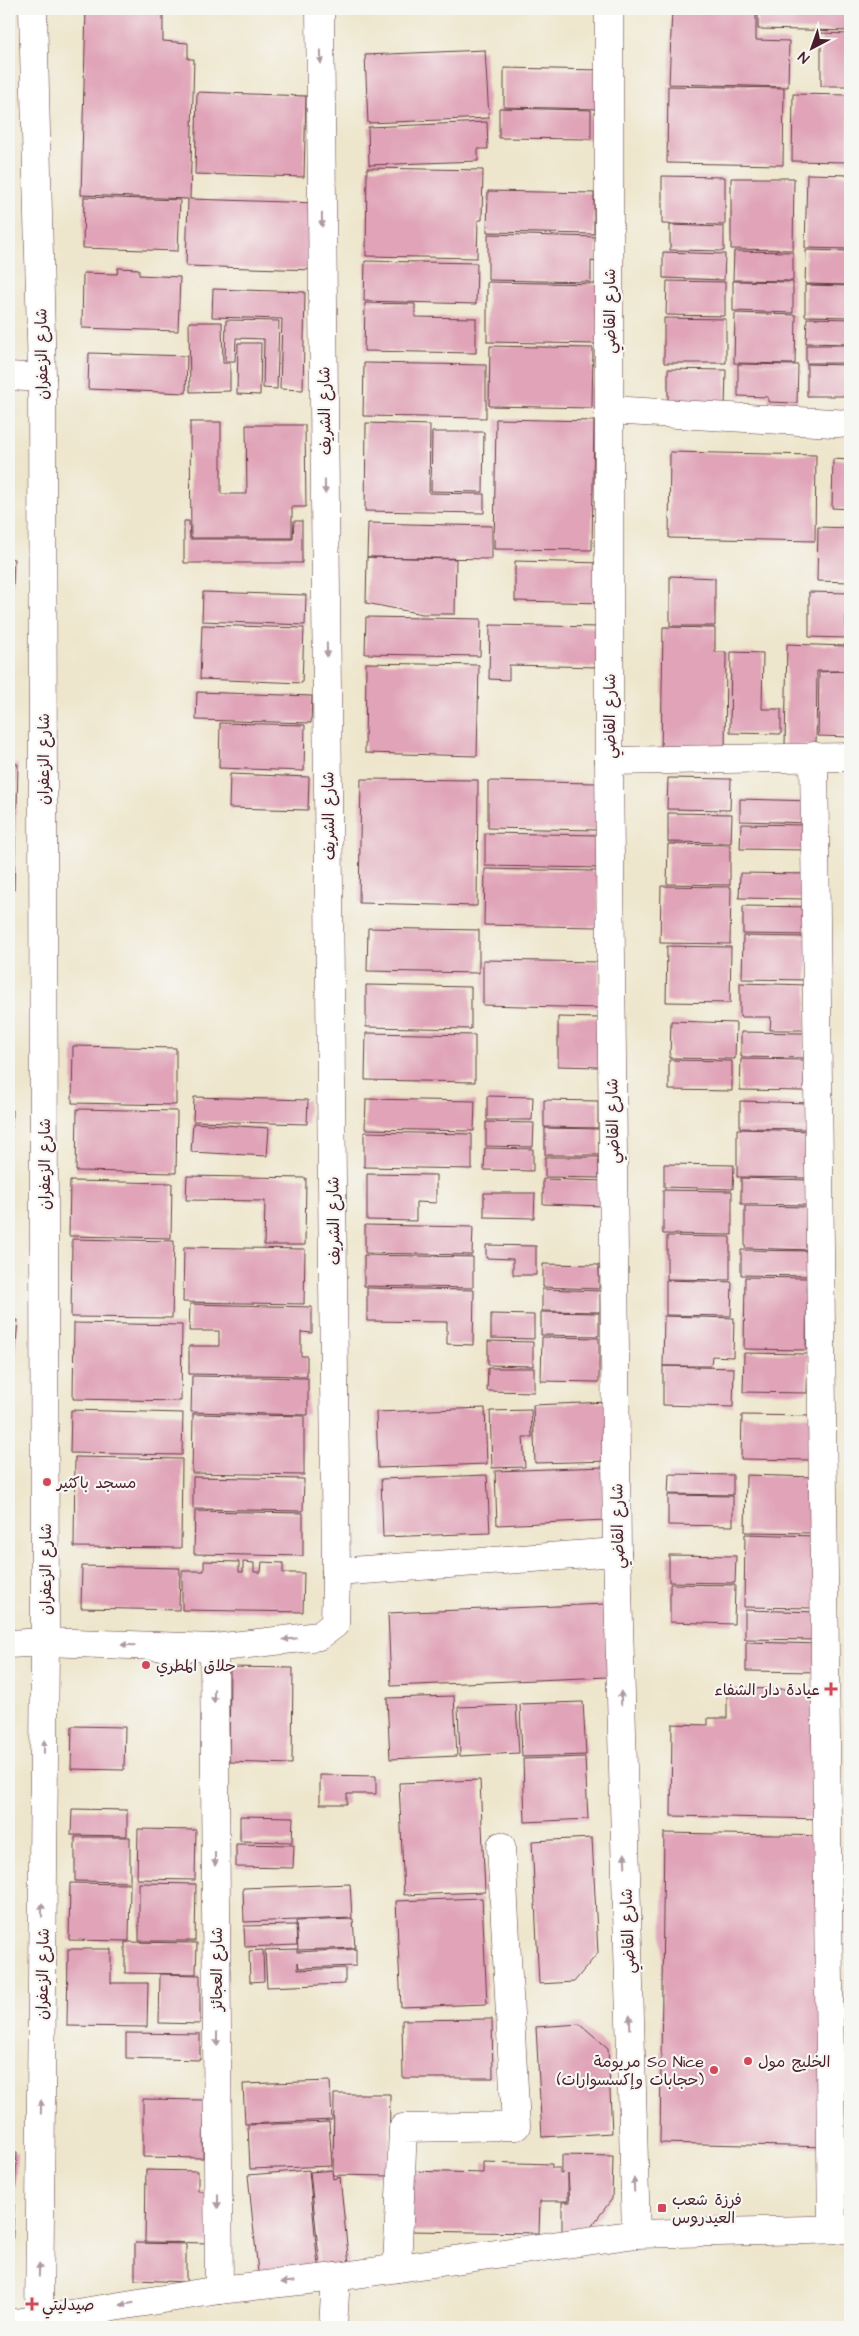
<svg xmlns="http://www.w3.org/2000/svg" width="859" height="2336" font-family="'Architects Daughter','Playpen Sans Arabic',sans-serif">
<rect width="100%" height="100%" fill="#f6f6f2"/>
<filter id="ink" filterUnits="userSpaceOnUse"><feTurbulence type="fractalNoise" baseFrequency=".02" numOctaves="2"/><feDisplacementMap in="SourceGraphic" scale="10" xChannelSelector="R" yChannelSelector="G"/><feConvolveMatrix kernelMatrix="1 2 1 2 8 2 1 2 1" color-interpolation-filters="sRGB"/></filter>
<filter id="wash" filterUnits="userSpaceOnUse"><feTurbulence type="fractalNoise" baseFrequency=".0096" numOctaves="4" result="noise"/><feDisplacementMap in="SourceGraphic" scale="20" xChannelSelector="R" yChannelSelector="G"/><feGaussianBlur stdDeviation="1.12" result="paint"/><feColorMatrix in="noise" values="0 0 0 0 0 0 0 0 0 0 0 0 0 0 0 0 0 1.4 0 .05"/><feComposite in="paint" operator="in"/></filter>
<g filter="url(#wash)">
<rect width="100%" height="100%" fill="#eee6cc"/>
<g id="blocks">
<!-- building -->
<g fill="#e0a3b7">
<path d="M 86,9 L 163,9 L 163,41 L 188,43 L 188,59 L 194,59 L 190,199 L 317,203 L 315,270 L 186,266 L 188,199 L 81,195 Z"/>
<path d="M 672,9 L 756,9 L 756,40 L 789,41 L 788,87 L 669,84 Z"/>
<path d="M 758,9 L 850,9 L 850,31 L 758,29 Z"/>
<path d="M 821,33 L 850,34 L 850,86 L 821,86 Z"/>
<path d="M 485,50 L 489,118 L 368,123 L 365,55 Z"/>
<path d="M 504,68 L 601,70 L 601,109 L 504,107 Z"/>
<rect x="9" y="83" width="3" height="82"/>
<path d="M 668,86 L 784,88 L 783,165 L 667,163 Z"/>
<path d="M 197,92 L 306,96 L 304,177 L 195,174 Z"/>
<path d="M 793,94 L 849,95 L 848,162 L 792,161 Z"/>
<path d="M 499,108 L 591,110 L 591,139 L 499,138 Z"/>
<path d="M 487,122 L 488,149 L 478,149 L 478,161 L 369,165 L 368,127 Z"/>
<path d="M 367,168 L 483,170 L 482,220 L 478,220 L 477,258 L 366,256 Z"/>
<path d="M 807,174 L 850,175 L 850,249 L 805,248 Z"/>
<path d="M 662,176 L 725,177 L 725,225 L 662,224 Z"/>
<path d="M 731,178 L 794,178 L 793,250 L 731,249 Z"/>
<path d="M 488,191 L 594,193 L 594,234 L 487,232 Z"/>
<path d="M 84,197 L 180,200 L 178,251 L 83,248 Z"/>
<path d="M 670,225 L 724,227 L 724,251 L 670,250 Z"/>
<path d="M 488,234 L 597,237 L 597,262 L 591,261 L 591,282 L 488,280 Z"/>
<path d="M 806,250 L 850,251 L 850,285 L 805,284 Z"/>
<path d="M 734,251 L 793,252 L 793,281 L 733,280 Z"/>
<path d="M 663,252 L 725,254 L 724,280 L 663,278 Z"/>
<path d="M 365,261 L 477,263 L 476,304 L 364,301 Z"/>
<path d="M 118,268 L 139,269 L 139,275 L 180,277 L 178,331 L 82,328 L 83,273 L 117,274 Z"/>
<path d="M 667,281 L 725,282 L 725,316 L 666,315 Z"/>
<path d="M 733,281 L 793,282 L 793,313 L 733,311 Z"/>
<path d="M 487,282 L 599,284 L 598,344 L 487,342 Z"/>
<path d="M 805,285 L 850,286 L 850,317 L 805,316 Z"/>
<path d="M 213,289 L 305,292 L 303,390 L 280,389 L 282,319 L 212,317 Z"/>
<path d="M 365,303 L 415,304 L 415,317 L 476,318 L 476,353 L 364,351 Z"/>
<path d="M 735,313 L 796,315 L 795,364 L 734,363 Z"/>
<path d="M 664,318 L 726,319 L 726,363 L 664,363 Z"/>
<path d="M 807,318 L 850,319 L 850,344 L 806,343 Z"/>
<path d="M 226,320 L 279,321 L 277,389 L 263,388 L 264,339 L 236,338 L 235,361 L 225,361 Z"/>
<path d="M 189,322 L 222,322 L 223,363 L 230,363 L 230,391 L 190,392 Z"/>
<path d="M 238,343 L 261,343 L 260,395 L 237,394 Z"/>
<rect x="806" y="345" width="44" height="18"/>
<path d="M 490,346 L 593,348 L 592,408 L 489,406 Z"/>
<path d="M 89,353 L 187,356 L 186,393 L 88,389 Z"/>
<path d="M 364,363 L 486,365 L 486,418 L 363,416 Z"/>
<path d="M 738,364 L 798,365 L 797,403 L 768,402 L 768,397 L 738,396 Z"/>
<path d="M 807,364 L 850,365 L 850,396 L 807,396 Z"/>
<path d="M 668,369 L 726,370 L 725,409 L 668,408 Z"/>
<path d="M 496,419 L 594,421 L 592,550 L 494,549 Z"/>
<path d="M 190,422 L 221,422 L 221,494 L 247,494 L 246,425 L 305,425 L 306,507 L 292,507 L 292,538 L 191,538 Z"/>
<path d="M 366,423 L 430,425 L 429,493 L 484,494 L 484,513 L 365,511 Z"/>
<path d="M 432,432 L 484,432 L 483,492 L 431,491 Z"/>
<path d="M 670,452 L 816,455 L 815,541 L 669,538 Z"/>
<path d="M 833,459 L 850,460 L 850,509 L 832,508 Z"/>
<path d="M 184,521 L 189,521 L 190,539 L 293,539 L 294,521 L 302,521 L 302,563 L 184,563 Z"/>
<path d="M 368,523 L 492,526 L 492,559 L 367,557 Z"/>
<path d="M 818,527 L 850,528 L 850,582 L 817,581 Z"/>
<path d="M 367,557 L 456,559 L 455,614 L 422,614 L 366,603 Z"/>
<path d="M 9,558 L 14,559 L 13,585 L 9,584 Z"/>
<path d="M 515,561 L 605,563 L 605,603 L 515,601 Z"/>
<path d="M 670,576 L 715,578 L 715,626 L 670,626 Z"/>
<path d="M 203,592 L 306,595 L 305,625 L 202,621 Z"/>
<path d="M 809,592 L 850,593 L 850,616 L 846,616 L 846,638 L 809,637 Z"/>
<path d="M 366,617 L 481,619 L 480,656 L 365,654 Z"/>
<path d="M 202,625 L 304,628 L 302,683 L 200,679 Z"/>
<path d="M 490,625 L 599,627 L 599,667 L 509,665 L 509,680 L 489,679 Z"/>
<path d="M 663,627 L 715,628 L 715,652 L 726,652 L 725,757 L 661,755 Z"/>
<path d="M 845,643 L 850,643 L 850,737 L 818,736 L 819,672 L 844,671 L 817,671 L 816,746 L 785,745 L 787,644 L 845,646 Z"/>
<path d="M 731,652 L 763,653 L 762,709 L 781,709 L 781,734 L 730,733 Z"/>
<path d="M 366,663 L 479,665 L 477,756 L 365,753 Z"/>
<path d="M 197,692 L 312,696 L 311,723 L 196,720 Z"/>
<path d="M 220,723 L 305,725 L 304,771 L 219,768 Z"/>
<path d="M 9,764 L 18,764 L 17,808 L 9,807 Z"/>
<path d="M 230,774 L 309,777 L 308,810 L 229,808 Z"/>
<path d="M 668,778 L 731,779 L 730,810 L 667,809 Z"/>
<path d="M 361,779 L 478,780 L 477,906 L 359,903 Z"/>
<path d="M 488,781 L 596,783 L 596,830 L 488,828 Z"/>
<path d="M 740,799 L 812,801 L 812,823 L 740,821 Z"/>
<path d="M 9,809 L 16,809 L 14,890 L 9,890 Z"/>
<path d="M 668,813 L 732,814 L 731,843 L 668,842 Z"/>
<path d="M 741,824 L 808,825 L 807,850 L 740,849 Z"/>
<path d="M 485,833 L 599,835 L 599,868 L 485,866 Z"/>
<path d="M 668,844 L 730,845 L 730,885 L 667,884 Z"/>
<path d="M 485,869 L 598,871 L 598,927 L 484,925 Z"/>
<path d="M 740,873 L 808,874 L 808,899 L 739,898 Z"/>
<path d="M 661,886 L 731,887 L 730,944 L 660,943 Z"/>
<path d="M 743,906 L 815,907 L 814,935 L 743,934 Z"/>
<path d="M 368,928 L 479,930 L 479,973 L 367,971 Z"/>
<path d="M 743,936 L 807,937 L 807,980 L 742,979 Z"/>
<path d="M 667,946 L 731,947 L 730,1003 L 666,1002 Z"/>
<path d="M 483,960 L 599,962 L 599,1008 L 483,1005 Z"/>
<path d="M 740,983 L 807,985 L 806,1030 L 770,1030 L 771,1017 L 740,1017 Z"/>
<path d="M 366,985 L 471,987 L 471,1029 L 366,1027 Z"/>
<path d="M 558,1017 L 600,1018 L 599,1067 L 558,1066 Z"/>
<path d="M 671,1021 L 736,1023 L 735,1059 L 670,1058 Z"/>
<path d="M 741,1032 L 804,1033 L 804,1058 L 741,1057 Z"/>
<path d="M 366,1033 L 475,1035 L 475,1082 L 365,1080 Z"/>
<path d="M 73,1046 L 176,1048 L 176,1105 L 72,1103 Z"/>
<path d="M 741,1059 L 805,1060 L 804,1091 L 740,1090 Z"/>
<path d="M 669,1060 L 732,1061 L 732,1091 L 669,1090 Z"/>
<path d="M 487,1096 L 533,1097 L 532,1120 L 487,1120 Z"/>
<path d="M 194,1097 L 308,1100 L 307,1124 L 193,1121 Z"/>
<path d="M 366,1099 L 475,1101 L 474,1131 L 365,1129 Z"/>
<path d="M 544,1100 L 598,1101 L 598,1128 L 544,1127 Z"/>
<path d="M 740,1101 L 808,1103 L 807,1129 L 740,1128 Z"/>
<path d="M 77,1109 L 177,1111 L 176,1173 L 76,1171 Z"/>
<path d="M 9,1110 L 12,1110 L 11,1148 L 9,1148 Z"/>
<path d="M 486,1122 L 534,1123 L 533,1147 L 486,1146 Z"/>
<path d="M 193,1123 L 269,1128 L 267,1156 L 191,1152 Z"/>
<path d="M 545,1128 L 599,1129 L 599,1155 L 545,1155 Z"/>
<path d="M 737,1129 L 814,1131 L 806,1178 L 737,1177 Z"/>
<path d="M 364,1132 L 472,1134 L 472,1169 L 364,1167 Z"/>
<path d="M 485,1148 L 533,1149 L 533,1171 L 484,1170 Z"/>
<path d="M 545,1157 L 599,1157 L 599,1178 L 545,1177 Z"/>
<path d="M 664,1164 L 734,1165 L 733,1189 L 664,1187 Z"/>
<path d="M 367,1174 L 436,1175 L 436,1203 L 416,1202 L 416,1221 L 367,1220 Z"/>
<path d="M 187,1176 L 306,1178 L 305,1245 L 264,1245 L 265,1201 L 186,1200 Z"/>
<path d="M 741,1178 L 807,1180 L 807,1205 L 741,1204 Z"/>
<path d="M 543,1179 L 605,1181 L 605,1206 L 543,1204 Z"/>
<path d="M 70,1181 L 172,1183 L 171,1238 L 69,1236 Z"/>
<path d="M 663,1190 L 732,1191 L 732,1235 L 663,1234 Z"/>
<path d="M 484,1193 L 535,1193 L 534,1218 L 484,1217 Z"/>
<path d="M 745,1206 L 808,1207 L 812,1250 L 745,1248 Z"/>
<path d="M 365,1225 L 473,1227 L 472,1255 L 365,1253 Z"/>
<path d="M 667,1236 L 730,1237 L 730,1280 L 667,1279 Z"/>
<path d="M 72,1239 L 174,1241 L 172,1318 L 71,1317 Z"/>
<path d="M 486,1245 L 536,1246 L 536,1275 L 513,1275 L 513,1259 L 486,1258 Z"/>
<path d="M 184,1247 L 305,1249 L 304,1304 L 183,1302 Z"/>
<path d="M 741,1250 L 814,1251 L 813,1276 L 741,1275 Z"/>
<path d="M 364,1255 L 473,1257 L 473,1288 L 364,1286 Z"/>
<path d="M 543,1264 L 599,1265 L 599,1289 L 543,1287 Z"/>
<path d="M 745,1277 L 807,1278 L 806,1350 L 744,1349 Z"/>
<path d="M 666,1280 L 732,1282 L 731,1316 L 666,1315 Z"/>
<path d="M 367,1288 L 474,1290 L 473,1345 L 447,1344 L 447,1322 L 367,1321 Z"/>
<path d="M 542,1289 L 600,1291 L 600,1312 L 542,1311 Z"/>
<path d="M 190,1304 L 312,1307 L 312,1333 L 301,1332 L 301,1356 L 307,1356 L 307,1376 L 189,1374 L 189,1346 L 219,1346 L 219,1331 L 189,1331 Z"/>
<path d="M 541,1312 L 599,1313 L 599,1336 L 541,1335 Z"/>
<path d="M 491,1314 L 534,1315 L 534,1339 L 491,1338 Z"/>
<path d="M 664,1316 L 734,1318 L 733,1357 L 712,1356 L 711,1366 L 663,1366 Z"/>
<path d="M 9,1320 L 18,1320 L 10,1414 L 9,1414 Z"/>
<path d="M 74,1323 L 182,1325 L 181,1401 L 73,1399 Z"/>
<path d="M 542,1337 L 599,1338 L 599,1382 L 541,1381 Z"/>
<path d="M 488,1341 L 533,1342 L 533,1366 L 488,1365 Z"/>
<path d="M 744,1353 L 808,1354 L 807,1393 L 743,1392 Z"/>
<path d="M 663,1366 L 734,1368 L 733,1407 L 663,1405 Z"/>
<path d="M 488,1368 L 534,1368 L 534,1392 L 487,1391 Z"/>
<path d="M 192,1376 L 308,1378 L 308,1415 L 191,1412 Z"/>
<path d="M 608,1402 L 611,1461 L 535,1463 L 533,1405 Z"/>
<path d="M 485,1408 L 487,1464 L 378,1468 L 376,1412 Z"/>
<path d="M 71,1410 L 183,1413 L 182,1455 L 70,1453 Z"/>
<path d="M 531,1410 L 532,1437 L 523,1437 L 525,1467 L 492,1468 L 490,1411 Z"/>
<path d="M 193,1414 L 304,1416 L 304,1475 L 192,1473 Z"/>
<path d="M 742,1415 L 813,1416 L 812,1460 L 741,1459 Z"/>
<path d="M 75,1457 L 182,1459 L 181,1548 L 74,1547 Z"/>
<path d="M 603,1467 L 606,1520 L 497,1525 L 495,1471 Z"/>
<path d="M 669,1474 L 733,1475 L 733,1495 L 668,1494 Z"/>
<path d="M 487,1475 L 490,1533 L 383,1537 L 381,1479 Z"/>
<path d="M 746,1475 L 815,1477 L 814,1533 L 745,1532 Z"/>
<path d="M 193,1477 L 304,1479 L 303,1511 L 193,1509 Z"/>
<path d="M 668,1495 L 733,1496 L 733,1526 L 668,1525 Z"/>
<path d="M 195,1511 L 303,1513 L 303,1556 L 194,1554 Z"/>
<path d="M 745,1534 L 815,1536 L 816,1608 L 744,1607 Z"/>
<path d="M 669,1555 L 736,1556 L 735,1583 L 669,1582 Z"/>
<path d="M 204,1561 L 239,1562 L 239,1572 L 243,1572 L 243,1562 L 254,1563 L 254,1572 L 261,1572 L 262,1562 L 283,1563 L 283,1573 L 304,1573 L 303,1612 L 182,1610 L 182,1571 L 204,1571 Z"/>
<path d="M 82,1566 L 180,1568 L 179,1610 L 81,1608 Z"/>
<path d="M 670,1584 L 735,1585 L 734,1624 L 670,1622 Z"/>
<path d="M 605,1604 L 608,1677 L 391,1686 L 388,1613 Z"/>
<path d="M 745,1610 L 818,1612 L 818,1640 L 745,1639 Z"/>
<path d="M 746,1642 L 822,1644 L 821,1672 L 746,1671 Z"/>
<path d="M 230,1667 L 293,1668 L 292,1764 L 229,1762 Z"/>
<path d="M 727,1688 L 829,1690 L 827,1819 L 671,1816 L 672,1724 L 708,1725 L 708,1718 L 727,1718 Z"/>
<path d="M 454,1696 L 457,1756 L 390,1759 L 387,1698 Z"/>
<path d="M 583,1702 L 586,1755 L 522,1757 L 520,1704 Z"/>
<path d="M 516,1705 L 519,1753 L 460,1756 L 458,1707 Z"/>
<path d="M 72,1726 L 125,1727 L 124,1770 L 71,1769 Z"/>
<path d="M 585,1757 L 588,1819 L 525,1822 L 523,1759 Z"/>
<path d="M 320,1775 L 376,1776 L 376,1794 L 347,1794 L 347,1804 L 320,1804 Z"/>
<path d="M 480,1780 L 485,1892 L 404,1895 L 399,1783 Z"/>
<path d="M 72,1809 L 127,1810 L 127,1836 L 71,1835 Z"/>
<path d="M 240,1816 L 293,1817 L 292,1842 L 240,1841 Z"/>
<path d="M 138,1829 L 196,1830 L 195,1880 L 137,1879 Z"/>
<path d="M 664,1833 L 834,1836 L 830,2147 L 660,2143 Z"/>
<path d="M 75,1837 L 130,1837 L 130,1882 L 75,1881 Z"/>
<path d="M 592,1838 L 598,1953 L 574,1982 L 539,1984 L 532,1841 Z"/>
<path d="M 236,1844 L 294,1845 L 293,1868 L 236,1867 Z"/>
<path d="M 70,1883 L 130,1884 L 129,1941 L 69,1940 Z"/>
<path d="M 139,1883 L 196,1884 L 195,1941 L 139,1941 Z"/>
<path d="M 350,1884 L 352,1918 L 244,1922 L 243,1888 Z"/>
<path d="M 482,1898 L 487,2004 L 401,2007 L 396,1901 Z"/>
<path d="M 353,1919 L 355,1948 L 298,1950 L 296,1921 Z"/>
<path d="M 296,1925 L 297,1945 L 245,1947 L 244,1926 Z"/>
<path d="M 125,1942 L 197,1943 L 196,1974 L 125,1973 Z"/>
<path d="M 68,1949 L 111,1949 L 111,1983 L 148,1983 L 147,2027 L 67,2026 Z"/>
<path d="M 297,1949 L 297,1952 L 356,1949 L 356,1966 L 299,1968 L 298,1962 L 298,1970 L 345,1968 L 345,1984 L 267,1987 L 265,1950 Z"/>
<path d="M 263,1950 L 264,1981 L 250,1982 L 249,1951 Z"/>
<path d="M 160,1974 L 200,1975 L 200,2024 L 159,2023 Z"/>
<path d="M 492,2019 L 493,2078 L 403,2078 L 402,2020 Z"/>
<path d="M 580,2024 L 608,2048 L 612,2133 L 542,2137 L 536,2027 Z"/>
<path d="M 126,2033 L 200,2034 L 200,2060 L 126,2058 Z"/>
<path d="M 330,2081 L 332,2120 L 245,2124 L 243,2084 Z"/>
<path d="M 334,2094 L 390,2094 L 389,2176 L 333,2175 Z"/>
<path d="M 143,2099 L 204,2100 L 203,2158 L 143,2157 Z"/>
<path d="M 329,2122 L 332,2166 L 250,2169 L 248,2125 Z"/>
<path d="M 9,2152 L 17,2152 L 11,2270 L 9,2270 Z"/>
<path d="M 562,2155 L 613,2156 L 612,2199 L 588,2231 L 562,2231 L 562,2202 L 570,2202 L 568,2174 L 568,2201 L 540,2201 L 539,2233 L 409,2231 L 410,2171 L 483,2173 L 483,2162 L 552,2164 L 552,2168 L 560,2168 L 560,2174 L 562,2174 Z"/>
<path d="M 146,2170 L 198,2171 L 198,2191 L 213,2191 L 212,2243 L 145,2242 Z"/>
<path d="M 309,2170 L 318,2267 L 258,2272 L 248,2175 Z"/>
<path d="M 332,2170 L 333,2179 L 340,2177 L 349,2265 L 320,2267 L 310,2172 Z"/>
<path d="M 135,2243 L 186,2244 L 186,2282 L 135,2280 Z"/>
<path d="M 9,2274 L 11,2274 L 10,2293 L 9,2293 Z"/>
</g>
</g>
</g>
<g filter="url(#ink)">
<use href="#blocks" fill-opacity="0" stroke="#633d43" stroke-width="1"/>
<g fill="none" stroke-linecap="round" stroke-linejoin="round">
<!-- minor casing -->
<g stroke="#633d43" stroke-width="29">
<g id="minor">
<path d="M 33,9 L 42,378 L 45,1642 L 39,2327"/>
<path d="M 609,9 L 609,761 L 617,1552 L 636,2234"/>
<path d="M 9,376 L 42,378"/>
<path d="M 609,410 L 850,424"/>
<path d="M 814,756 L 832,2229"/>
<path d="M 609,761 L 850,757"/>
<path d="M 336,1572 L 617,1552"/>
<path d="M 9,1644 L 45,1642 L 214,1648 L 319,1636 L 335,1624 L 336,1572 L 320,9"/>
<path d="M 214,1648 L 219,2290"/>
<path d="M 397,2268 L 403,2128 L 516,2126 L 501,1846"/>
<path d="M 9,2324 L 219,2290 L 336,2277 L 636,2234 L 850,2229"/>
<path d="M 333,2327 L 336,2277"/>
</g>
</g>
<!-- minor -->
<use href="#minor" stroke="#fff" stroke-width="28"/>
</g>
<!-- one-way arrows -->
<defs><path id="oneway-solid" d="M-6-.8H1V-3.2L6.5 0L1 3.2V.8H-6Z" transform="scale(1.25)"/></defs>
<g fill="#ae9aa0">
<use href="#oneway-solid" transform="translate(321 57) rotate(89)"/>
<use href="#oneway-solid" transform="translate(322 220) rotate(89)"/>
<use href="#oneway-solid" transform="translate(325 487) rotate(89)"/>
<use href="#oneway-solid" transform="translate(327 650) rotate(89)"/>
<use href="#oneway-solid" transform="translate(290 1639) rotate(174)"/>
<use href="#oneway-solid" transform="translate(128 1645) rotate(-178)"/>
<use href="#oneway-solid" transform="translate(214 1696) rotate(90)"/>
<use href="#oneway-solid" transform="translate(621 1698) rotate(-92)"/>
<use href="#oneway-solid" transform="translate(44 1747) rotate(-89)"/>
<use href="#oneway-solid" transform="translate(215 1859) rotate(90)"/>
<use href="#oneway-solid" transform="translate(625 1860) rotate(-92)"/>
<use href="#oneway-solid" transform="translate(42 1910) rotate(-89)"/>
<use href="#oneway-solid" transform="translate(630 2022) rotate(-92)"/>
<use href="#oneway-solid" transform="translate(217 2039) rotate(90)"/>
<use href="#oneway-solid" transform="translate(41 2107) rotate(-89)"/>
<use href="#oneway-solid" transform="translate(634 2185) rotate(-92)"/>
<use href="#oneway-solid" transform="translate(218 2201) rotate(90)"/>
<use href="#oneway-solid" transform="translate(39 2270) rotate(-89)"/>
<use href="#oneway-solid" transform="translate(288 2282) rotate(174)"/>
<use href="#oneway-solid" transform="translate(127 2304) rotate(171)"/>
</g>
</g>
<!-- markers -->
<g fill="#d1495b" stroke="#f6f6f2" stroke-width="2">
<circle cx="47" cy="1482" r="5"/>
<circle cx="146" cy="1665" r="5"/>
<path d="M828.5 1681.5h5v5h5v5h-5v5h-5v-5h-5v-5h5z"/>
<circle cx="748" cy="2061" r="5"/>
<circle cx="714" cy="2070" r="5"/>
<rect x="657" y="2203" width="10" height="10" rx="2.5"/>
<path d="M29.5 2296.5h5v5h5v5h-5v5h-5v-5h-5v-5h5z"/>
</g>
<g text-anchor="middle" stroke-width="4.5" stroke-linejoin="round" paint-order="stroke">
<!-- street labels -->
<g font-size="16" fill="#4a1f2b" stroke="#f6f6f2">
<text transform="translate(609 311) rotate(-90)" y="6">شارع القاضي</text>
<text transform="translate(41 354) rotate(-91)" y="6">شارع الزعفران</text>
<text transform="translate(324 411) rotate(-91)" y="6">شارع الشريف</text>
<text transform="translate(609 716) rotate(-90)" y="6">شارع القاضي</text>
<text transform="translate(43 759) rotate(-90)" y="6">شارع الزعفران</text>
<text transform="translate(328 816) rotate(-91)" y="6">شارع الشريف</text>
<text transform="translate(612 1121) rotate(-91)" y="6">شارع القاضي</text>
<text transform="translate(44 1164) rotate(-90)" y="6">شارع الزعفران</text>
<text transform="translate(333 1221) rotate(-91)" y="6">شارع الشريف</text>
<text transform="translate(617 1526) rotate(-91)" y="6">شارع القاضي</text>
<text transform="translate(45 1569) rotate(-90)" y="6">شارع الزعفران</text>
<text transform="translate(627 1931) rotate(-92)" y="6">شارع القاضي</text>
<text transform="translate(216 1969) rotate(-90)" y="6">شارع العجائز</text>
<text transform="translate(42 1974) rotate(-89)" y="6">شارع الزعفران</text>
</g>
<!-- poi labels -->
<g font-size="16" fill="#4a1f2b" stroke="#f6f6f2" text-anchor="start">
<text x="57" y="1488">مسجد باكثير</text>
<text x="156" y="1671">حلاق المطري</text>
<text x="820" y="1695" text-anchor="end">عيادة دار الشفاء</text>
<text x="704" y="2067" text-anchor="end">مريومة So Nice<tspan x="704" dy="18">(حجابات وإكسسوارات)</tspan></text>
<text x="758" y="2067">الخليج مول</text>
<text x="672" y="2205">فرزة شعب<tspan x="672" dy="18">العيدروس</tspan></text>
<text x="42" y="2310">صيدليتي</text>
</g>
</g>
<!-- margin -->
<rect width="859" height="2336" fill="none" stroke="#f6f6f2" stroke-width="30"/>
<!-- north arrow -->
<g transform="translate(812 48) rotate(221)" stroke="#f6f6f2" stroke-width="4" paint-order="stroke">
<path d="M0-4L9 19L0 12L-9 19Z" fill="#4a1f2b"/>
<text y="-8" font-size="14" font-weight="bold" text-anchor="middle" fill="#4a1f2b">N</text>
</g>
</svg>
